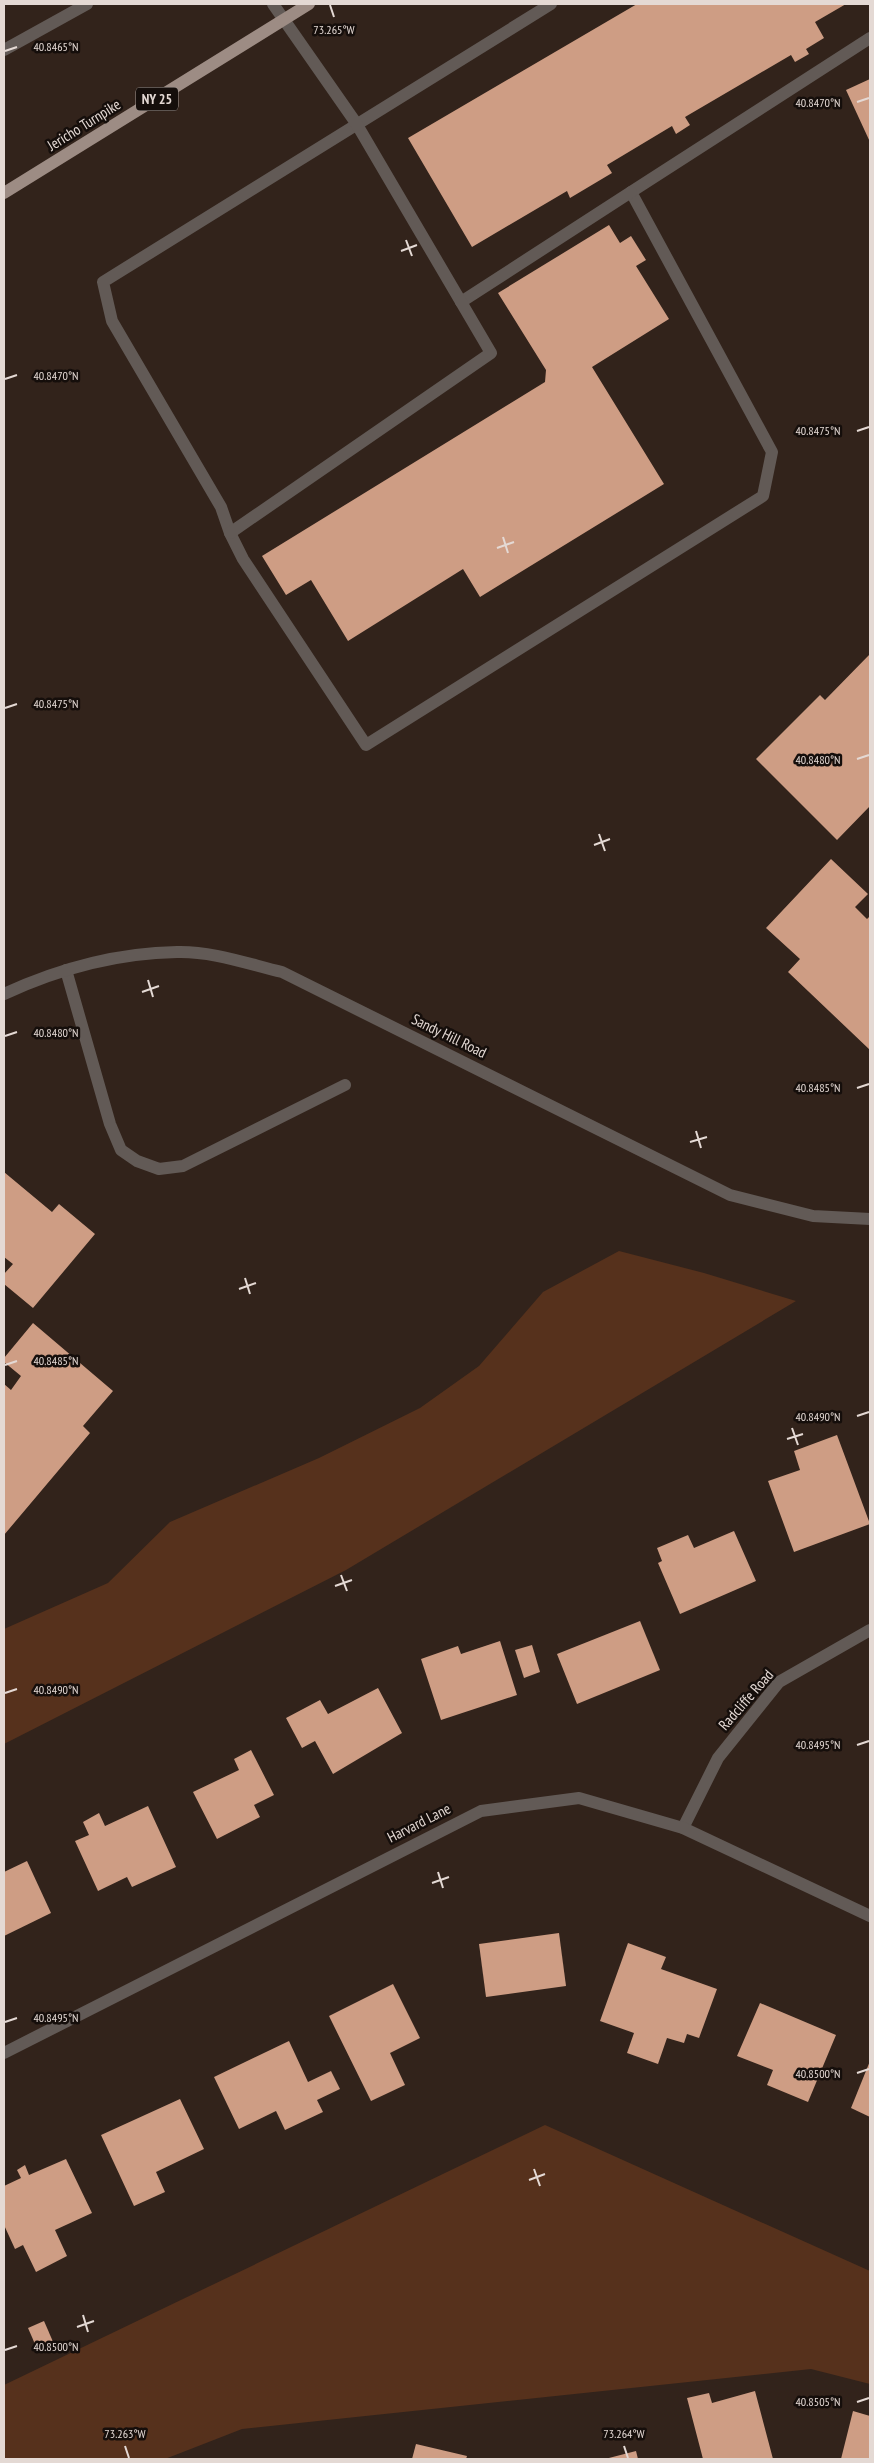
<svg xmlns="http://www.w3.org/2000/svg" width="874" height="2463" font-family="'PT Sans Narrow',sans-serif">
<rect width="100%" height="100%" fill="#32231b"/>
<!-- green -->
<g fill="#56311c">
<path d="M 619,1251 L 704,1273 L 796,1301 L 346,1570 L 4,1744 L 4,1629 L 108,1583 L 170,1522 L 319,1458 L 420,1408 L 479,1366 L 543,1292 Z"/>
<path d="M 545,2125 L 870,2271 L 870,2384 L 811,2369 L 242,2429 L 165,2459 L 4,2459 L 4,2385 Z"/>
</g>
<!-- building -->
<g fill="#ce9d84">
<path d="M 637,4 L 846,4 L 815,22 L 824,38 L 806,49 L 809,54 L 795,62 L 791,55 L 685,117 L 690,125 L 676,134 L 672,126 L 607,165 L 612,173 L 570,198 L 567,191 L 472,247 L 408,138 Z"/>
<path d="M 870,79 L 870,142 L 846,90 Z"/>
<path d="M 609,225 L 620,243 L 631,236 L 646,260 L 636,266 L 669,319 L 592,367 L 664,484 L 480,597 L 463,569 L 348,641 L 311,580 L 286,595 L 262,556 L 545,382 L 546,370 L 498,293 Z"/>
<path d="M 870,654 L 870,806 L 837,840 L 756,759 L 820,695 L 825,700 Z"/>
<path d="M 831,859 L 868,894 L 855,907 L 867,919 L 870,916 L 870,1050 L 788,972 L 800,959 L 766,928 Z"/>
<path d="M 4,1172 L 52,1212 L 59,1204 L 95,1234 L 33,1308 L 4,1284 L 4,1274 L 13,1264 L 4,1257 Z"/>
<path d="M 33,1323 L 113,1391 L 83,1426 L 90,1433 L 4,1535 L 4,1384 L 11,1390 L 21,1376 L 4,1362 L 4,1358 Z"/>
<path d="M 837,1435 L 870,1524 L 794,1552 L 768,1481 L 800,1470 L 794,1451 Z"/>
<path d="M 734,1531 L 756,1581 L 680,1614 L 658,1563 L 662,1561 L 657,1548 L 688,1535 L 694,1548 Z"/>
<path d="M 640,1621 L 660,1670 L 577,1704 L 557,1654 Z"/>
<path d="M 500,1641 L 517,1695 L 441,1720 L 421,1659 L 458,1646 L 461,1654 Z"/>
<path d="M 532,1645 L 540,1672 L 524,1678 L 515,1650 Z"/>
<path d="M 378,1688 L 402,1733 L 333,1774 L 315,1741 L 302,1748 L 286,1718 L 320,1700 L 328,1714 Z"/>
<path d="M 251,1750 L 274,1795 L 254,1805 L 260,1817 L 217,1839 L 193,1792 L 239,1770 L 234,1759 Z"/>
<path d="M 148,1806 L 176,1867 L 132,1887 L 127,1877 L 98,1891 L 75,1841 L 89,1835 L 83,1822 L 99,1813 L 105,1826 Z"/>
<path d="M 27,1861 L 51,1913 L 4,1936 L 4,1872 Z"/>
<path d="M 559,1933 L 566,1986 L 486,1997 L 479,1944 Z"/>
<path d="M 628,1943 L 666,1957 L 661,1969 L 717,1989 L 699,2038 L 687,2034 L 684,2043 L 667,2038 L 658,2064 L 627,2053 L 634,2033 L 600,2021 Z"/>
<path d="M 393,1984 L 420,2038 L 390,2053 L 405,2085 L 371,2101 L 329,2016 Z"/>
<path d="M 760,2003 L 836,2035 L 808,2102 L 767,2085 L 773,2070 L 737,2056 Z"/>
<path d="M 289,2041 L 308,2082 L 331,2071 L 340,2089 L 317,2100 L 323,2112 L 285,2130 L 276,2111 L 239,2129 L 214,2077 Z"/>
<path d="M 870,2061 L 870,2117 L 851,2108 Z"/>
<path d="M 180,2099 L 204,2149 L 156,2172 L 165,2192 L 134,2206 L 101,2135 Z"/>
<path d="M 66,2159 L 92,2213 L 55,2230 L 67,2256 L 36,2272 L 23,2245 L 15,2249 L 4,2225 L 4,2186 L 21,2178 L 17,2170 L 25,2165 L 29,2175 Z"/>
<path d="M 44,2321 L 54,2344 L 38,2351 L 28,2328 Z"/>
<path d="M 755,2391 L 773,2459 L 703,2459 L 687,2398 L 709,2393 L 712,2403 Z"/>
<path d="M 853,2411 L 870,2416 L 870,2459 L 841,2459 Z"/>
<path d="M 416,2444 L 467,2456 L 466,2459 L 412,2459 Z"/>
<path d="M 636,2451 L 638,2459 L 605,2459 Z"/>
</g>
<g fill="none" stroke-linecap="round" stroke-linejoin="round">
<!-- lane -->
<g stroke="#625a56" stroke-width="12">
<path d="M 551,4 L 103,282 L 112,321 L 221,507 L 230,533 L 243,559 L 366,745 L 763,496 L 772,452 L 631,192 L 870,38"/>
<path d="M 4,50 L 87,4"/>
<path d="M 461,302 L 631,192"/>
<path d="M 230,533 L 491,353 L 356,123 L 273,4"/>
<path d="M 66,970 L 110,1124 L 121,1150 L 137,1161 L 159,1169 L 183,1166 L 345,1085"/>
</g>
<!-- street -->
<g stroke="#625a56" stroke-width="12">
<path d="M 4,994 C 58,969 117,953 177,952 C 212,951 248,964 282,972 L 730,1195 L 813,1216 L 870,1219"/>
<path d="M 683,1828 L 718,1758 L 779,1682 L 870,1630"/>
<path d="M 4,2053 L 481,1811 L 579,1798 L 683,1828 L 870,1916"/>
</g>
<!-- primary -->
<path stroke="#9d8c84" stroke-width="12" d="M 4,193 L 309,4"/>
</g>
<!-- ticks -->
<path fill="none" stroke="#e4d9d4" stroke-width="2" d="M 330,5 L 334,17M 5,51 L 17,47M 857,102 L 869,98M 406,240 L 412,256M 401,251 L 417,245M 5,379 L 17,375M 857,431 L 869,427M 503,537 L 508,553M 497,548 L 514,542M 5,708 L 17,704M 857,759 L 869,755M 599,834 L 605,851M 594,845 L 610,839M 148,980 L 153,997M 142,992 L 159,986M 5,1036 L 17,1032M 857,1088 L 869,1084M 696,1131 L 701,1148M 690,1142 L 707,1137M 245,1278 L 250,1294M 239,1289 L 256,1283M 5,1365 L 17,1361M 857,1416 L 869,1412M 792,1428 L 798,1445M 787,1439 L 803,1434M 341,1575 L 347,1591M 335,1586 L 352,1580M 5,1693 L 17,1689M 857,1745 L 869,1741M 438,1872 L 443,1888M 432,1883 L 449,1877M 5,2022 L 17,2018M 857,2073 L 869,2069M 534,2169 L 540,2186M 529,2180 L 545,2174M 83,2315 L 88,2332M 77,2327 L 94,2321M 5,2350 L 17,2346M 857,2402 L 869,2398M 125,2446 L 129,2458M 624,2446 L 628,2458"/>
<g text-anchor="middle" stroke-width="5" stroke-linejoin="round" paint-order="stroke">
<!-- shield labels -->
<rect fill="#150e0b" stroke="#a69c98" stroke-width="1" x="136" y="87.5" width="42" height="23" rx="4"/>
<g font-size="14" font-weight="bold" fill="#e4d9d4">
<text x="157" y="104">NY 25</text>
</g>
<!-- street labels -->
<g font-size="15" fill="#e4d9d4" stroke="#150e0b">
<text transform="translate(84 125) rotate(-32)" y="5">Jericho Turnpike</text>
<text transform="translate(449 1036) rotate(26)" y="5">Sandy Hill Road</text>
<text transform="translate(746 1700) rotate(-49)" y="5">Radcliffe Road</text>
<text transform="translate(419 1823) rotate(-27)" y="5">Harvard Lane</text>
</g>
</g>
<g font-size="12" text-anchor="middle" fill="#e4d9d4" stroke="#150e0b" stroke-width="5" stroke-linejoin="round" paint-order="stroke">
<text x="334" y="34">73.265°W</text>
<text x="56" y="51">40.8465°N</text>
<text x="818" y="107">40.8470°N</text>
<text x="56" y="380">40.8470°N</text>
<text x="818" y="435">40.8475°N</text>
<text x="56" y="708">40.8475°N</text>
<text x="818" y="764">40.8480°N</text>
<text x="56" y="1037">40.8480°N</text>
<text x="818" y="1092">40.8485°N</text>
<text x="56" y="1365">40.8485°N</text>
<text x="818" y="1421">40.8490°N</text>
<text x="56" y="1694">40.8490°N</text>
<text x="818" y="1749">40.8495°N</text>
<text x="56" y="2022">40.8495°N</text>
<text x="818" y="2078">40.8500°N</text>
<text x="56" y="2351">40.8500°N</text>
<text x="818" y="2406">40.8505°N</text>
<text x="125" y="2438">73.263°W</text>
<text x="624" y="2438">73.264°W</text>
</g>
<!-- border -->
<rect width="874" height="2463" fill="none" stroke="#e4d9d4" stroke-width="10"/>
</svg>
